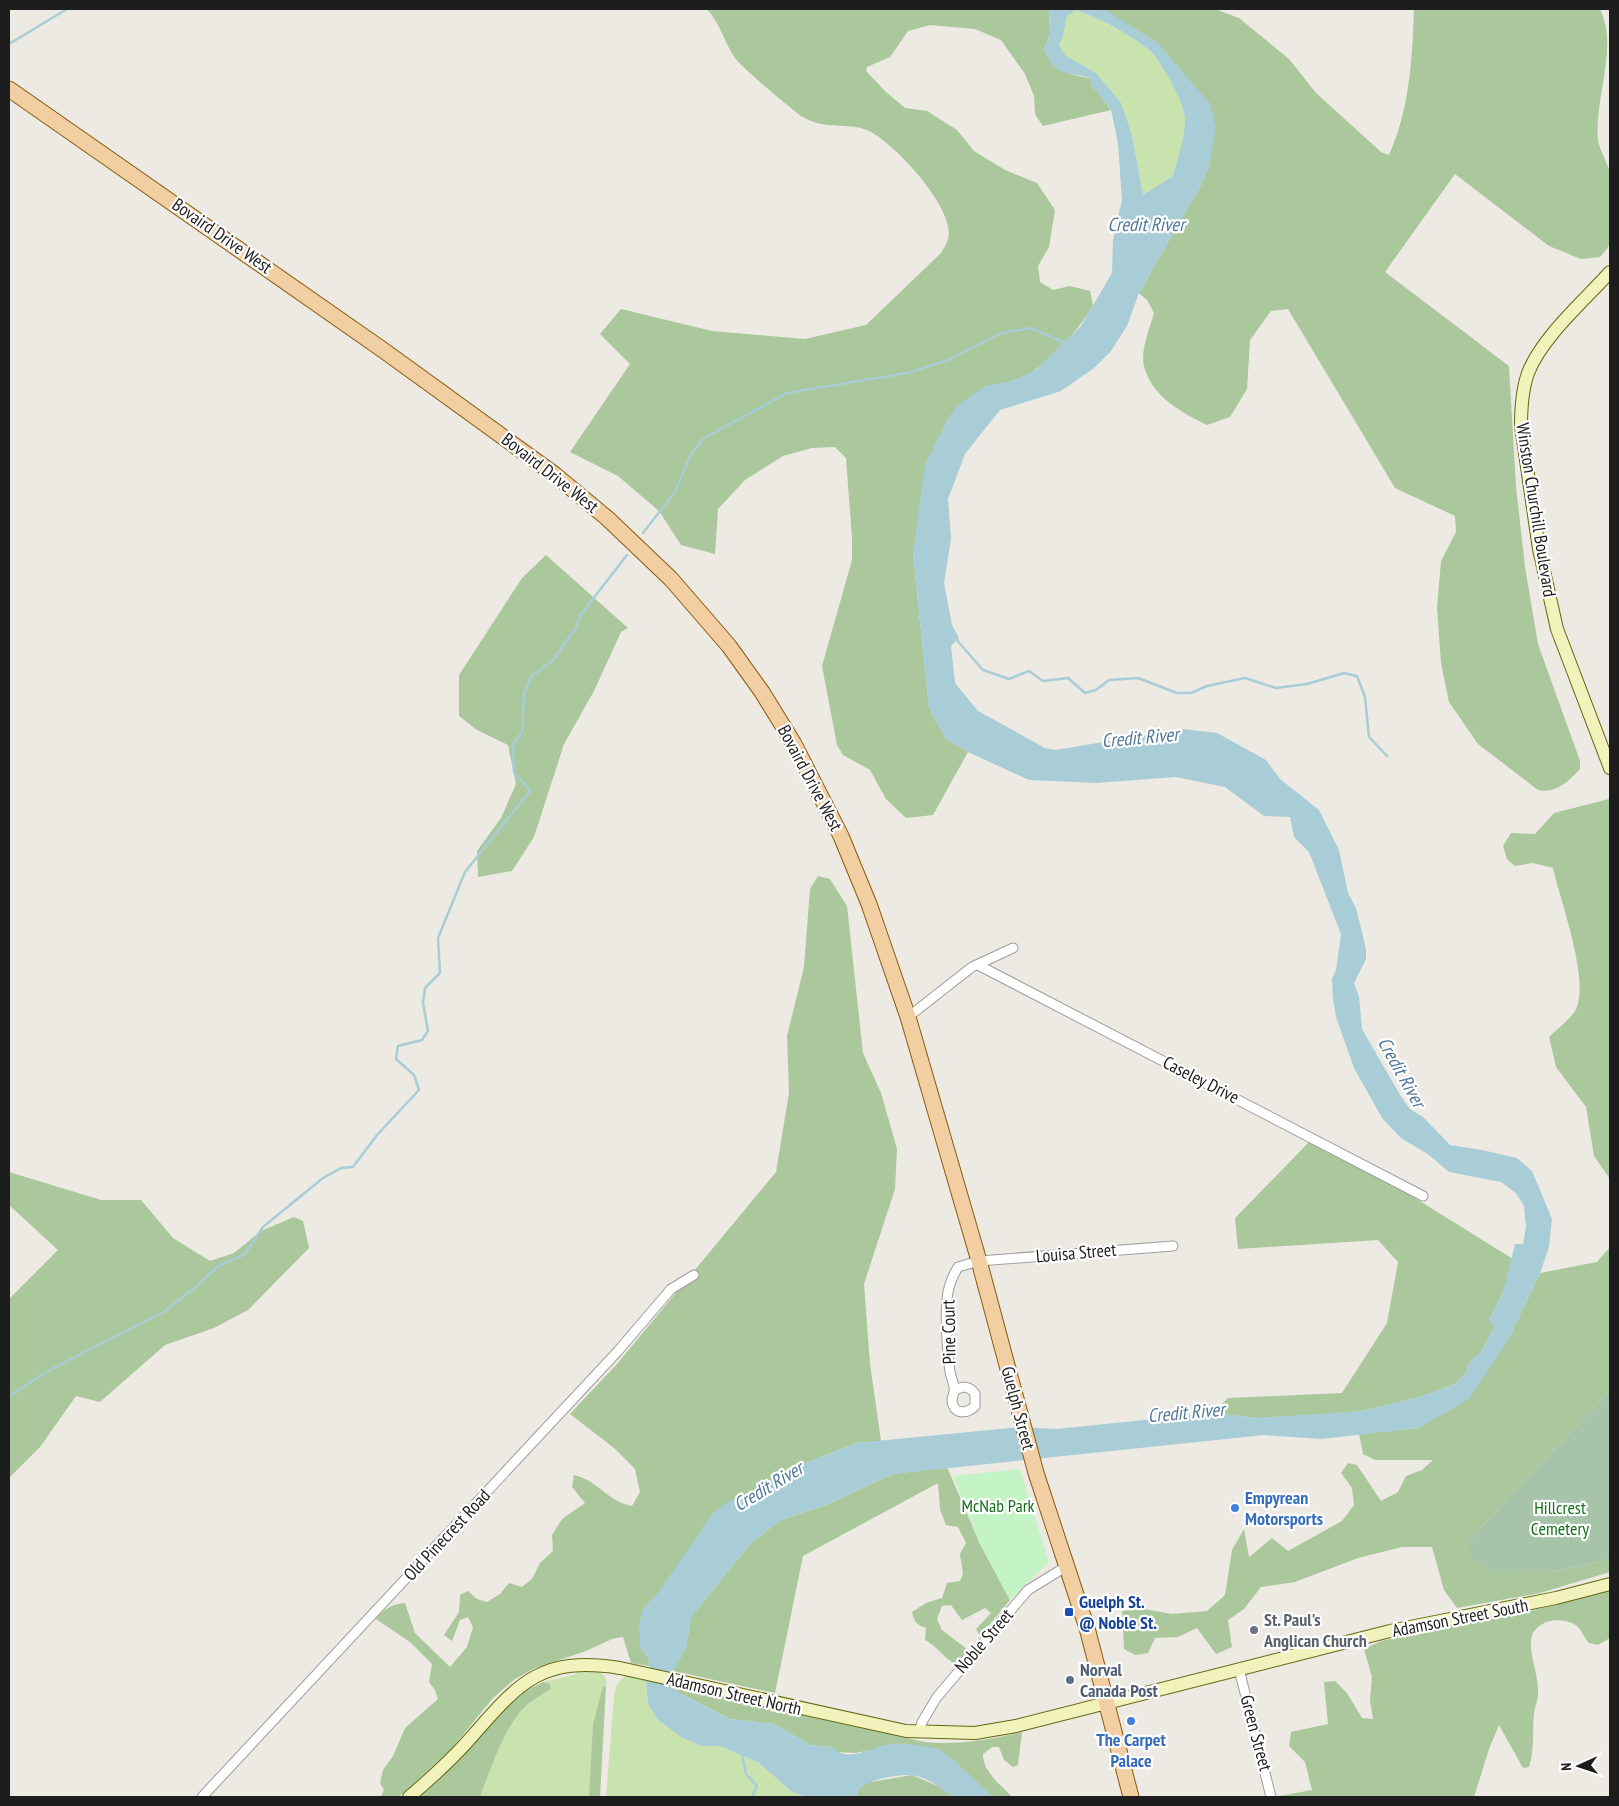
<svg xmlns="http://www.w3.org/2000/svg" width="1619" height="1806" font-family="'PT Sans Narrow',sans-serif">
<rect width="100%" height="100%" fill="#ede9e3"/>
<!-- grass -->
<g fill="#c9e3ae">
<path d="M 1076,10 C 1092,15 1140,39 1150,51 C 1165,68 1181,93 1185,116 C 1189,134 1178,158 1173,176 L 1143,195 L 1132,135 L 1108,88 L 1096,73 L 1066,56 L 1059,44 L 1063,36 L 1067,16 Z"/>
<path d="M 576,1671 C 590,1671 609,1668 606,1687 L 603,1686 L 589,1797 L 480,1797 C 491,1769 501,1736 520,1712 C 528,1702 540,1696 551,1689 L 550,1684 L 543,1682 L 576,1674 Z"/>
<path d="M 627,1676 L 646,1680 L 648,1704 L 657,1719 L 681,1737 L 700,1746 L 720,1746 L 759,1763 L 791,1791 L 806,1797 L 606,1797 L 614,1696 C 616,1686 617,1680 627,1676 Z"/>
</g>
<!-- forest -->
<g fill="#aac89c">
<path d="M 707,9 L 1049,9 L 1050,34 L 1044,50 L 1071,74 L 1091,79 L 1091,84 L 1111,110 L 1043,126 L 1035,114 L 1034,96 L 1025,74 L 1001,40 L 975,29 L 930,25 L 908,31 L 890,57 L 867,67 L 866,71 L 886,92 L 905,108 L 927,111 L 957,130 L 974,151 L 1005,170 L 1037,183 L 1055,210 L 1049,247 L 1038,266 L 1040,282 L 1053,290 L 1070,286 L 1090,291 L 1093,306 C 1078,331 1043,372 1015,380 C 1005,383 995,384 985,386 L 913,554 L 929,708 L 946,739 L 968,752 L 933,815 L 906,818 L 886,799 L 870,770 L 843,755 L 837,745 L 822,666 L 852,560 L 852,538 L 846,458 L 835,447 L 812,448 L 783,456 L 745,480 L 718,509 L 715,554 L 681,545 L 659,511 L 618,476 L 570,452 L 630,364 L 600,334 L 621,309 L 712,331 L 805,339 L 866,325 L 941,253 C 943,249 947,244 948,239 C 957,210 893,141 867,130 C 847,122 825,131 801,116 C 790,108 742,68 735,58 C 724,42 721,25 707,9 Z"/>
<path d="M 1104,9 L 1215,9 L 1239,18 L 1289,59 L 1316,93 L 1381,152 L 1389,155 C 1410,108 1412,60 1414,9 L 1600,9 C 1619,48 1594,97 1598,140 C 1600,151 1607,162 1610,172 C 1613,181 1612,231 1610,241 C 1609,248 1604,252 1600,257 L 1581,259 L 1549,246 L 1455,174 L 1385,272 L 1509,366 L 1516,487 L 1525,567 L 1538,644 L 1580,761 L 1580,769 C 1569,781 1556,794 1538,790 L 1478,744 L 1449,702 L 1441,663 L 1437,608 L 1441,561 L 1456,532 L 1455,516 L 1395,488 L 1288,309 L 1271,311 L 1250,340 L 1247,389 L 1230,417 L 1207,425 C 1181,412 1152,397 1144,366 C 1140,350 1150,328 1154,313 L 1147,300 L 1139,293 L 1201,185 L 1210,163 L 1210,104 Z"/>
<path d="M 546,555 L 628,628 L 621,632 L 594,691 L 564,744 L 534,837 L 512,871 L 478,877 L 477,851 L 501,818 L 516,784 L 508,745 L 477,730 L 459,716 L 459,675 L 522,578 Z"/>
<path d="M 1609,799 L 1610,801 L 1610,1179 L 1594,1156 L 1586,1107 L 1556,1067 L 1549,1037 C 1557,1029 1572,1018 1576,1009 C 1590,979 1560,900 1553,868 L 1533,863 L 1515,866 L 1507,859 L 1503,846 L 1511,833 L 1535,834 L 1554,813 Z"/>
<path d="M 818,876 L 830,879 L 847,906 L 863,1053 L 881,1093 L 897,1149 L 895,1189 L 864,1284 L 870,1364 L 881,1441 L 856,1443 L 798,1466 L 768,1484 L 643,1609 L 640,1647 L 648,1657 L 650,1666 L 631,1663 L 623,1637 L 612,1639 L 586,1651 L 535,1668 L 515,1679 L 493,1698 L 452,1748 L 405,1792 L 398,1797 L 381,1797 L 384,1790 L 380,1783 L 383,1770 L 393,1756 L 405,1728 L 438,1699 L 435,1690 L 429,1682 L 432,1664 L 410,1642 L 376,1619 C 383,1609 393,1604 405,1603 L 415,1633 L 450,1667 L 467,1647 L 473,1627 L 468,1617 L 460,1620 L 452,1641 L 444,1635 L 459,1612 L 460,1595 L 468,1591 L 477,1599 L 487,1602 L 500,1594 L 509,1583 L 522,1587 L 532,1579 L 540,1563 L 553,1551 L 552,1535 L 562,1519 L 585,1503 L 572,1487 L 574,1475 C 599,1481 608,1502 632,1506 L 640,1492 L 635,1469 L 614,1448 L 570,1414 L 617,1364 L 776,1172 L 789,1093 L 787,1036 L 804,967 L 810,889 Z"/>
<path d="M 1315,1136 L 1513,1259 L 1503,1292 L 1489,1320 L 1496,1323 L 1482,1351 L 1469,1363 L 1466,1373 L 1455,1384 L 1420,1397 L 1362,1411 L 1328,1414 L 1258,1418 L 1213,1413 L 1228,1398 L 1342,1393 L 1387,1323 L 1398,1262 L 1378,1240 L 1238,1249 L 1235,1218 Z"/>
<path d="M 9,1172 L 101,1200 L 141,1200 L 173,1238 L 210,1261 L 234,1253 L 261,1231 L 294,1217 L 303,1221 L 309,1248 L 248,1310 L 214,1328 L 165,1345 L 100,1402 L 76,1396 L 40,1447 L 9,1478 L 9,1299 L 58,1250 L 9,1205 Z"/>
<path d="M 1610,1247 L 1610,1391 L 1468,1541 L 1552,1572 L 1610,1559 L 1610,1572 L 1540,1593 L 1457,1608 L 1444,1590 L 1432,1547 L 1402,1547 L 1358,1558 L 1295,1582 L 1261,1587 L 1244,1609 L 1228,1620 L 1232,1647 L 1216,1654 L 1197,1628 L 1178,1637 L 1155,1638 L 1148,1653 L 1135,1655 L 1124,1649 L 1122,1611 L 1144,1609 L 1172,1614 L 1207,1611 L 1225,1595 L 1232,1550 L 1244,1529 L 1249,1557 L 1272,1538 L 1288,1551 L 1342,1521 L 1354,1505 L 1352,1488 L 1341,1473 L 1348,1463 L 1357,1465 L 1381,1501 L 1398,1492 L 1406,1476 L 1422,1470 L 1433,1460 L 1375,1460 L 1363,1454 L 1359,1434 L 1419,1428 L 1508,1340 L 1540,1273 L 1597,1262 Z"/>
<path d="M 947,1467 L 980,1544 L 1010,1600 L 980,1636 L 976,1629 L 991,1613 L 985,1608 L 962,1620 L 951,1605 L 942,1606 L 937,1619 L 942,1630 L 968,1650 L 960,1662 L 955,1664 C 943,1657 937,1646 925,1640 L 926,1628 C 917,1625 914,1622 912,1612 L 926,1603 L 942,1598 L 947,1583 L 960,1581 L 963,1574 L 960,1554 L 966,1543 L 958,1527 L 946,1525 L 940,1509 L 938,1483 L 803,1556 L 775,1693 L 673,1671 L 686,1648 L 691,1617 L 751,1543 L 781,1520 L 828,1504 L 893,1474 Z"/>
<path d="M 1610,1589 L 1610,1638 L 1598,1645 L 1589,1643 C 1585,1639 1582,1631 1578,1627 C 1564,1615 1533,1619 1531,1641 C 1530,1657 1538,1674 1538,1691 C 1539,1698 1535,1706 1534,1713 C 1532,1732 1535,1749 1529,1767 L 1523,1768 L 1499,1725 L 1489,1749 L 1474,1797 L 1274,1797 L 1312,1790 L 1305,1762 L 1289,1746 L 1291,1732 L 1328,1724 L 1324,1682 L 1335,1681 L 1347,1693 L 1362,1718 L 1373,1719 L 1370,1700 L 1372,1677 L 1364,1649 L 1381,1641 L 1531,1611 Z"/>
<path d="M 543,1682 L 550,1684 L 551,1689 C 540,1696 528,1702 520,1712 C 501,1736 491,1769 480,1797 L 416,1797 L 507,1704 L 521,1693 Z"/>
<path d="M 603,1686 L 606,1687 L 600,1797 L 589,1797 L 593,1725 Z"/>
<path d="M 670,1686 L 925,1742 C 959,1745 988,1740 1022,1732 L 1018,1765 L 1013,1767 L 1004,1760 L 999,1747 L 992,1747 L 983,1754 C 983,1772 1000,1784 1012,1797 L 993,1797 L 939,1749 L 891,1744 L 873,1750 L 855,1753 L 837,1752 L 833,1747 L 810,1745 L 774,1724 L 730,1719 L 679,1693 Z"/>
<path d="M 912,1775 L 943,1788 L 952,1797 L 858,1797 L 858,1790 L 865,1783 Z"/>
</g>
<!-- cemetery -->
<path fill="#a7c4aa" d="M 1610,1391 L 1610,1559 L 1552,1572 L 1491,1573 L 1470,1556 L 1468,1541 Z"/>
<!-- park -->
<path fill="#c4f4c6" d="M 1020,1469 L 1049,1562 L 1010,1600 L 980,1544 L 953,1476 Z"/>
<!-- water -->
<path fill="#a8cdd7" fill-rule="evenodd" d="M 1049,9 L 1104,9 L 1158,43 L 1210,104 L 1216,126 L 1210,163 L 1201,185 L 1139,293 L 1127,326 L 1111,351 L 1094,368 L 1061,391 L 1000,410 L 965,454 L 948,499 L 951,539 L 944,583 L 952,625 L 959,638 L 951,646 L 955,683 L 978,711 L 1045,748 L 1055,750 L 1183,729 L 1217,733 L 1266,760 L 1280,779 L 1319,810 L 1339,850 L 1348,893 L 1356,908 L 1366,949 L 1366,959 L 1354,983 L 1359,997 L 1362,1029 L 1400,1095 L 1410,1109 L 1423,1117 L 1450,1145 L 1482,1150 L 1517,1158 L 1532,1171 L 1552,1219 L 1549,1247 L 1540,1273 L 1508,1340 L 1469,1399 L 1419,1428 L 1321,1439 L 1264,1435 L 893,1474 L 828,1504 L 781,1520 L 751,1543 L 691,1617 L 686,1648 L 670,1677 L 670,1686 L 679,1693 L 730,1719 L 774,1724 L 810,1745 L 833,1747 C 848,1765 874,1745 892,1744 C 901,1743 929,1746 938,1749 C 946,1751 984,1789 993,1797 L 952,1797 C 943,1788 925,1776 910,1775 C 894,1775 870,1779 858,1790 L 858,1797 L 806,1797 L 791,1791 L 759,1763 L 720,1746 L 700,1746 L 681,1737 L 657,1719 L 648,1704 L 646,1680 L 650,1666 L 648,1657 L 640,1647 L 639,1624 L 643,1609 L 655,1597 L 714,1512 L 730,1501 L 768,1484 L 798,1466 L 856,1443 L 1021,1427 L 1056,1429 L 1213,1413 L 1258,1418 L 1362,1411 L 1420,1397 L 1455,1384 L 1466,1373 L 1469,1363 L 1482,1351 L 1495,1324 L 1491,1324 L 1489,1320 L 1503,1292 L 1515,1244 L 1523,1244 L 1526,1227 L 1524,1206 L 1516,1193 L 1501,1182 L 1449,1172 L 1429,1155 L 1401,1138 L 1382,1118 L 1354,1068 L 1336,1017 L 1333,998 L 1332,979 L 1336,970 L 1341,934 L 1309,852 L 1294,837 L 1290,817 L 1264,816 L 1225,787 L 1176,777 L 1096,783 L 1029,780 L 968,752 L 946,739 L 929,708 L 913,554 L 925,465 L 948,418 L 958,405 L 985,386 L 1016,380 L 1037,369 L 1081,326 L 1112,273 L 1113,240 L 1122,200 L 1118,143 L 1111,110 L 1091,84 L 1091,79 C 1066,69 1057,80 1044,50 L 1050,34 ZM 1076,10 C 1100,18 1127,33 1148,49 C 1159,57 1186,105 1185,119 C 1185,139 1178,157 1173,176 L 1143,195 L 1132,135 L 1121,103 L 1096,73 L 1066,56 L 1059,45 L 1063,36 L 1067,16 Z"/>
<g fill="none" stroke-linecap="round" stroke-linejoin="round">
<!-- stream -->
<g stroke="#a8cdd7" stroke-width="2.5">
<path d="M 9,44 L 67,9"/>
<path d="M 643,533 L 675,492 L 691,454 L 704,438 L 787,393 L 907,373 L 948,360 L 1001,333 L 1031,328 L 1063,342"/>
<path d="M 955,638 L 983,670 L 1009,679 L 1029,671 L 1043,681 L 1068,678 L 1085,693 L 1096,690 L 1109,680 L 1138,678 L 1177,693 L 1191,693 L 1207,686 L 1245,678 L 1276,688 L 1307,684 L 1344,673 L 1357,676 L 1365,697 L 1369,737 L 1387,756"/>
<path d="M 9,1396 L 50,1370 L 165,1311 L 197,1286 L 217,1267 L 245,1254 L 263,1227 L 323,1178 L 341,1168 L 353,1167 L 377,1135 L 419,1090 L 414,1075 L 396,1059 L 398,1046 L 422,1040 L 428,1031 L 423,1003 L 425,988 L 440,973 L 438,938 L 465,872 L 530,791 L 514,772 L 513,744 L 522,732 L 524,693 L 531,677 L 553,660 L 575,629 L 582,613 L 627,555"/>
<path d="M 742,1755 L 746,1774 L 757,1786 L 752,1797"/>
</g>
<!-- street casing -->
<g stroke="#9e9e9e" stroke-width="11">
<g id="street">
<path d="M 978,965 L 1423,1196"/>
<path d="M 908,1017 L 972,967 L 1013,948"/>
<path d="M 954,1391 C 962,1385 970,1386 975,1394 L 975,1406 C 968,1413 957,1415 953,1405 C 950,1399 954,1396 954,1391 C 955,1385 951,1378 950,1372 C 947,1348 945,1323 947,1299 C 948,1287 952,1277 958,1267 L 979,1261 L 1173,1246"/>
<path d="M 1239,1669 L 1271,1797"/>
<path d="M 919,1732 L 922,1722 L 937,1697 L 1028,1590 L 1067,1566"/>
<path d="M 202,1797 L 618,1351 L 671,1289 L 694,1275"/>
</g>
</g>
<!-- secondary casing -->
<g stroke="#61680f" stroke-width="14">
<g id="secondary">
<path d="M 1610,272 C 1584,301 1542,337 1528,373 C 1522,390 1521,409 1521,426 L 1539,549 L 1557,629 L 1610,768"/>
<path d="M 409,1797 C 429,1780 449,1762 467,1742 C 517,1686 537,1655 620,1668 L 906,1731 L 975,1733 L 1016,1726 L 1390,1631 L 1556,1598 L 1610,1584"/>
</g>
</g>
<!-- primary casing -->
<g stroke="#875b0e" stroke-width="17">
<path id="primary" d="M 9,89 L 383,350 L 554,474 L 607,518 L 671,579 L 729,646 L 762,692 L 794,744 L 841,836 L 869,904 L 908,1017 L 979,1261 L 1036,1473 L 1087,1628 L 1131,1797"/>
</g>
<!-- street -->
<use href="#street" stroke="#fff" stroke-width="9"/>
<!-- secondary -->
<use href="#secondary" stroke="#f2f3bc" stroke-width="12"/>
<!-- primary -->
<use href="#primary" stroke="#f2cea3" stroke-width="15"/>
</g>
<!-- markers -->
<g fill="#3f7fe0" stroke="#fff" stroke-width="2">
<circle cx="1235" cy="1508" r="5"/>
<circle cx="1131" cy="1721" r="5"/>
</g>
<rect fill="#1a4fb4" stroke="#fff" stroke-width="2" x="1064" y="1607" width="10" height="10" rx="2.5"/>
<circle fill="#6b7280" stroke="#fff" stroke-width="2" cx="1254" cy="1630" r="5"/>
<circle fill="#5c6f8a" stroke="#fff" stroke-width="2" cx="1070" cy="1680" r="5"/>
<g text-anchor="middle" stroke-width="4.5" stroke-linejoin="round" paint-order="stroke">
<!-- street labels -->
<g font-size="18" fill="#1d1d1d" stroke="#fff">
<text transform="translate(222 236) rotate(35)" y="6">Bovaird Drive West</text>
<text transform="translate(550 473) rotate(38)" y="6">Bovaird Drive West</text>
<text transform="translate(1536 510) rotate(81)" y="6">Winston Churchill Boulevard</text>
<text transform="translate(810 778) rotate(62)" y="6">Bovaird Drive West</text>
<text transform="translate(1201 1080) rotate(27)" y="6">Caseley Drive</text>
<text transform="translate(1076 1253) rotate(-5)" y="6">Louisa Street</text>
<text transform="translate(949 1332) rotate(-91)" y="6">Pine Court</text>
<text transform="translate(1018 1408) rotate(75)" y="6">Guelph Street</text>
<text transform="translate(447 1535) rotate(-47)" y="6">Old Pinecrest Road</text>
<text transform="translate(1460 1618) rotate(-11)" y="6">Adamson Street South</text>
<text transform="translate(984 1641) rotate(-49)" y="6">Noble Street</text>
<text transform="translate(734 1694) rotate(13)" y="6">Adamson Street North</text>
<text transform="translate(1256 1733) rotate(75)" y="6">Green Street</text>
</g>
<!-- shop labels -->
<g font-size="18" font-weight="bold" fill="#366cbe" stroke="#fff" text-anchor="start">
<text x="1245" y="1504">Empyrean<tspan x="1245" dy="21">Motorsports</tspan></text>
<text x="1131" y="1746" text-anchor="middle">The Carpet<tspan x="1131" dy="21">Palace</tspan></text>
</g>
<!-- park labels -->
<g font-size="18" fill="#16701a" stroke="#fff">
<text x="998" y="1512">McNab Park</text>
<text x="1560" y="1514">Hillcrest<tspan x="1560" dy="21">Cemetery</tspan></text>
</g>
<!-- transit labels -->
<g font-size="18" font-weight="bold" fill="#164399" stroke="#fff" text-anchor="start">
<text x="1079" y="1608">Guelph St.<tspan x="1079" dy="21">@ Noble St.</tspan></text>
</g>
<!-- worship labels -->
<g font-size="18" font-weight="bold" fill="#5b616d" stroke="#fff" text-anchor="start">
<text x="1264" y="1626">St. Paul's<tspan x="1264" dy="21">Anglican Church</tspan></text>
</g>
<!-- service labels -->
<g font-size="18" font-weight="bold" fill="#4e5e75" stroke="#fff" text-anchor="start">
<text x="1080" y="1676">Norval<tspan x="1080" dy="21">Canada Post</tspan></text>
</g>
<!-- water labels -->
<g font-size="19" font-style="italic" fill="#50789c" stroke="#fff">
<text x="1146" y="231">Credit River</text>
<text transform="translate(1140 737) rotate(-5)" y="7">Credit River</text>
<text transform="translate(1402 1072) rotate(61)" y="7">Credit River</text>
<text transform="translate(1186 1412) rotate(-5)" y="7">Credit River</text>
<text transform="translate(768 1486) rotate(-31)" y="7">Credit River</text>
</g>
</g>
<!-- border -->
<rect width="1619" height="1806" fill="none" stroke="#1d1d1d" stroke-width="20"/>
<!-- north arrow -->
<g transform="translate(1579 1766) rotate(267)" stroke="#ffffff" stroke-width="4" paint-order="stroke">
<path d="M0-4L9 19L0 12L-9 19Z" fill="#1d1d1d"/>
<text y="-8" font-size="14" font-weight="bold" text-anchor="middle" fill="#1d1d1d">N</text>
</g>
</svg>
